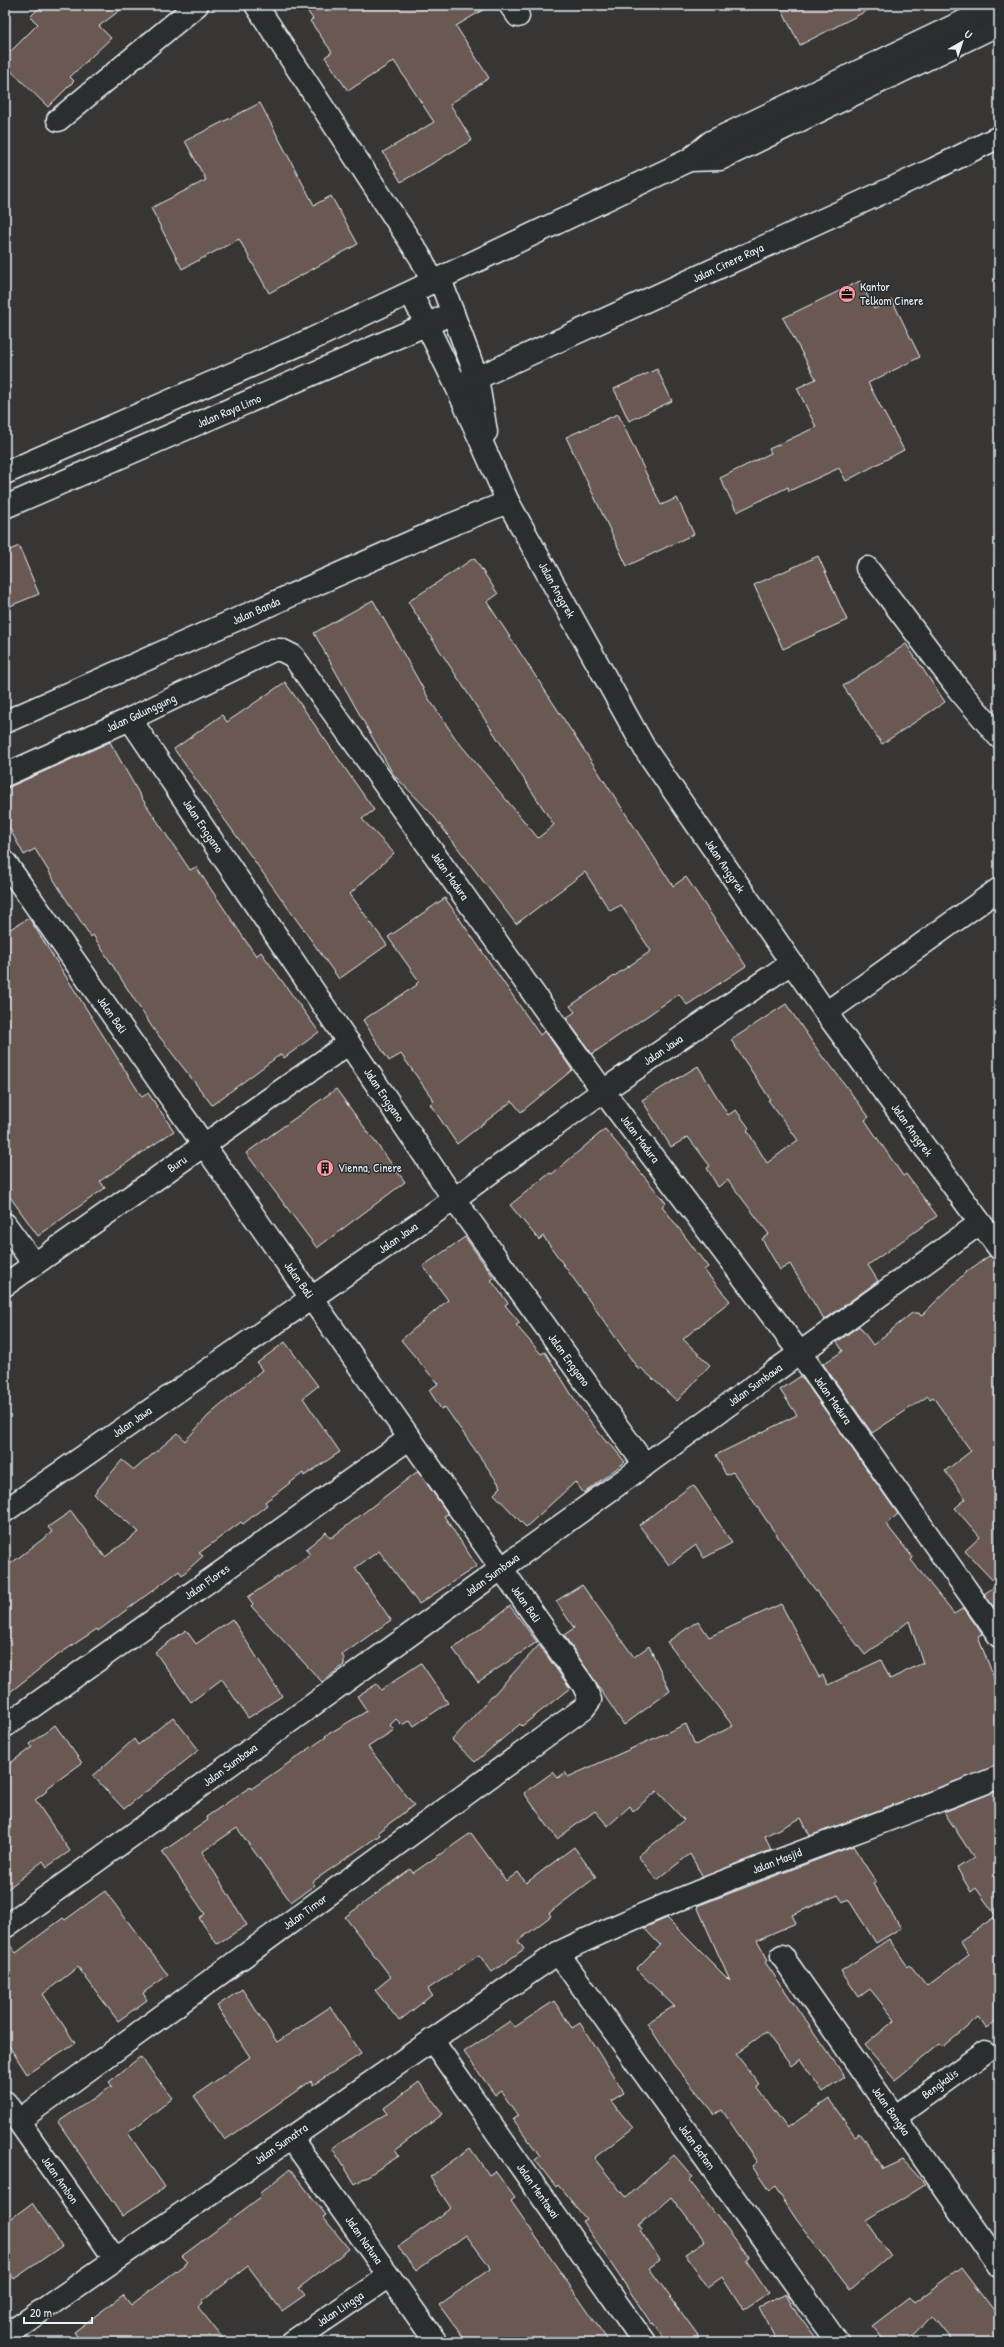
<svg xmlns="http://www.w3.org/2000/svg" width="1004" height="2347" font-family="'Patrick Hand',sans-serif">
<rect width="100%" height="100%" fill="#373635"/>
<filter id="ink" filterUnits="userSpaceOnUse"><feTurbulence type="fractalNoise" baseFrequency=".025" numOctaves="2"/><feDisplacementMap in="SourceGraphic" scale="8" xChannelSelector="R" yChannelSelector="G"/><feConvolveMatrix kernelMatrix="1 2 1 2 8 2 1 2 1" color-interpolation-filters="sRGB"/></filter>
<g filter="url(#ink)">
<!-- building -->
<g fill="#6a5853" stroke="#e8f1f8">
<path d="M 42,5 L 127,5 L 99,26 L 111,38 L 70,77 L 74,81 L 48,107 L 5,65 L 5,57 L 38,24 L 30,17 Z"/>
<path d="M 303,5 L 491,5 L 456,26 L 489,78 L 450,104 L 472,140 L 401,182 L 383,152 L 434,122 L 394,61 L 348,91 L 325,57 L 332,52 L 310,21 L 313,19 Z"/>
<path d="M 779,5 L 878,5 L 800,45 Z"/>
<path d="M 260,103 L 314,205 L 331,196 L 358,244 L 269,293 L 239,239 L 182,269 L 151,208 L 206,180 L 185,141 Z"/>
<path d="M 860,281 L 874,309 L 892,300 L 920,357 L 868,383 L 904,450 L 846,481 L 839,468 L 789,491 L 788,487 L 737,512 L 720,478 L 771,453 L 769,449 L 816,427 L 797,388 L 816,379 L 783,318 Z"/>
<path d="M 657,369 L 672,401 L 629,421 L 614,389 Z"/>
<path d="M 618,414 L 661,505 L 677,498 L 694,534 L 627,566 L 566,437 Z"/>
<path d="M 19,546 L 39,594 L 5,608 L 5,552 Z"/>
<path d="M 818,556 L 847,620 L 783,649 L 754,585 Z"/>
<path d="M 474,558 L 498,594 L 487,602 L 673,886 L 686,877 L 746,966 L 687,1005 L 679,994 L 592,1054 L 566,1018 L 575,1012 L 570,1006 L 651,951 L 621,905 L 610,911 L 585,872 L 516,924 L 431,813 L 393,774 L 314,633 L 373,600 L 429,699 L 456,739 L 538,838 L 554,825 L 408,602 Z"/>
<path d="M 906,644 L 945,702 L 882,744 L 843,686 Z"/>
<path d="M 285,682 L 374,810 L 362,819 L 394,853 L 350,894 L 387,945 L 339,979 L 174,749 L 222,715 L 227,722 Z"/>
<path d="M 110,742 L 141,797 L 190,870 L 196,867 L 256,956 L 261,952 L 319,1032 L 284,1058 L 281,1054 L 212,1105 L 152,1027 L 93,935 L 91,937 L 64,896 L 35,849 L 24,855 L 5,820 L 5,789 Z"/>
<path d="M 445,898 L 540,1035 L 545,1031 L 572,1070 L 521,1112 L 512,1101 L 457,1144 L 430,1104 L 434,1101 L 401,1054 L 389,1061 L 363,1020 L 417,985 L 416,984 L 419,981 L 388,937 Z"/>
<path d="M 29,918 L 142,1097 L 148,1093 L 174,1131 L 100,1181 L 105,1188 L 38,1236 L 5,1190 L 5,932 Z"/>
<path d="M 786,1004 L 824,1059 L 825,1058 L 869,1117 L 865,1120 L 903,1176 L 906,1174 L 937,1216 L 868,1265 L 878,1281 L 824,1320 L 790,1264 L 780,1270 L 762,1239 L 769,1234 L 728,1180 L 718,1187 L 707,1168 L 710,1166 L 688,1137 L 671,1147 L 642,1100 L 698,1066 L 728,1115 L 736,1110 L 749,1128 L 747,1130 L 767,1163 L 798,1140 L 768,1100 L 770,1099 L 731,1040 Z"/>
<path d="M 336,1089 L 405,1182 L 317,1248 L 246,1153 Z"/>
<path d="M 605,1129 L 666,1203 L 662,1206 L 708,1267 L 704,1270 L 730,1301 L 683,1339 L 710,1365 L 677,1401 L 641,1368 L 639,1370 L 543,1236 L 539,1240 L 510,1205 L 550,1173 L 552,1174 Z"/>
<path d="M 465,1237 L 494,1278 L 491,1280 L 508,1303 L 505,1305 L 520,1323 L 516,1325 L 541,1354 L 545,1352 L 580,1408 L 607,1443 L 609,1442 L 625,1462 L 584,1493 L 575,1482 L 526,1527 L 494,1494 L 501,1487 L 445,1407 L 441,1409 L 429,1390 L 438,1384 L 401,1340 L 448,1300 L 423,1266 Z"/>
<path d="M 989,1256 L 999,1260 L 999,1614 L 984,1594 L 997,1585 L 965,1551 L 980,1537 L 955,1508 L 966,1499 L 945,1471 L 971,1451 L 933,1397 L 930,1399 L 928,1396 L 872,1433 L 823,1364 L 843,1351 L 837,1342 L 859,1326 L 873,1345 L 912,1313 L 919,1313 L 921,1316 L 966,1272 Z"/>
<path d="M 285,1342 L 318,1386 L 303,1398 L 340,1452 L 304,1476 L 303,1473 L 265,1502 L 267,1505 L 243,1524 L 241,1522 L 199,1553 L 203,1556 L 182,1575 L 179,1571 L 98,1631 L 97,1629 L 52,1659 L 5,1696 L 5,1568 L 52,1532 L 48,1527 L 71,1511 L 105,1557 L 139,1532 L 94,1494 L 122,1460 L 134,1470 L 178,1433 L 185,1441 L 208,1416 L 262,1370 L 257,1363 Z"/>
<path d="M 801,1376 L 898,1514 L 886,1524 L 913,1558 L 911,1560 L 954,1614 L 964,1608 L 982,1634 L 978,1637 L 995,1680 L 999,1679 L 999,1765 L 810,1836 L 801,1818 L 765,1836 L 771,1850 L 703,1877 L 690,1854 L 657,1880 L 638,1856 L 684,1820 L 657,1791 L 633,1811 L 630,1806 L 608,1826 L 595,1811 L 557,1839 L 524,1793 L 553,1772 L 558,1778 L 565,1772 L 568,1777 L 686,1724 L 695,1745 L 733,1726 L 667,1642 L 698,1621 L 709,1637 L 781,1604 L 819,1677 L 823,1675 L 828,1685 L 881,1660 L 890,1679 L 923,1663 L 909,1621 L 865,1655 L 810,1583 L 733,1472 L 726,1475 L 716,1455 L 797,1415 L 780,1390 Z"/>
<path d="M 418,1471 L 448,1514 L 444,1516 L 477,1566 L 419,1604 L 379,1551 L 355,1568 L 391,1620 L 342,1655 L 344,1658 L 344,1665 L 322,1682 L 251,1606 L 253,1604 L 248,1597 L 310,1555 L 306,1549 L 326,1532 L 331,1538 Z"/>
<path d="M 691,1486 L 695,1487 L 732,1543 L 704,1558 L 696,1545 L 669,1565 L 639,1525 Z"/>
<path d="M 582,1585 L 634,1657 L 649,1646 L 670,1691 L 624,1725 L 564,1635 L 574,1628 L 556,1601 Z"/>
<path d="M 510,1606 L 537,1642 L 478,1682 L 453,1649 Z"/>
<path d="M 232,1619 L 282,1696 L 248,1718 L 222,1679 L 191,1702 L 155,1652 L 186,1630 L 196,1644 Z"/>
<path d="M 539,1645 L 570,1688 L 522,1726 L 520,1724 L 475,1762 L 452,1740 Z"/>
<path d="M 421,1663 L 448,1703 L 414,1726 L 410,1720 L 402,1725 L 396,1719 L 390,1725 L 394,1730 L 368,1747 L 414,1805 L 378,1832 L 380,1835 L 312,1882 L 315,1885 L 291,1902 L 237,1828 L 202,1852 L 247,1925 L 217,1944 L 199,1918 L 205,1914 L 162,1852 L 208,1820 L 206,1817 L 250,1787 L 251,1789 L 326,1737 L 325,1736 L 367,1711 L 357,1696 L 377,1684 L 381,1690 Z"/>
<path d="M 173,1717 L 199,1750 L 124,1809 L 93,1776 L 134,1739 L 138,1745 Z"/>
<path d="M 55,1725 L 82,1763 L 46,1789 L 47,1791 L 35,1800 L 70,1851 L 47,1867 L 43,1861 L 5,1891 L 5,1767 L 32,1747 L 30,1744 Z"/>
<path d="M 999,1790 L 999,2019 L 986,2028 L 978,2017 L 942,2047 L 939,2044 L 895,2080 L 865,2045 L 895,2020 L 870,1989 L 859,1997 L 841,1971 L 889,1939 L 908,1967 L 910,1965 L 927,1986 L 969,1955 L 960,1941 L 996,1916 L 976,1888 L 971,1892 L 957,1868 L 974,1858 L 944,1812 Z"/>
<path d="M 471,1833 L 506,1881 L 518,1872 L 526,1883 L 574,1847 L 596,1877 L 549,1913 L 551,1916 L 518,1941 L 524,1949 L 492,1972 L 479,1955 L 428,1989 L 432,1995 L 399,2021 L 375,1990 L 391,1977 L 345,1917 L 410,1869 L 413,1873 Z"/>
<path d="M 853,1846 L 876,1882 L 873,1884 L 901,1928 L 876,1943 L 848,1899 L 843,1902 L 838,1895 L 792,1915 L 796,1923 L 757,1940 L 768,1960 L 765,1962 L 845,2077 L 823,2092 L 800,2059 L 791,2066 L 766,2032 L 736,2054 L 760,2085 L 757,2087 L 787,2128 L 829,2099 L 855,2136 L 859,2133 L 884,2169 L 903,2160 L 925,2184 L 866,2221 L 890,2256 L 850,2290 L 796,2219 L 775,2187 L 769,2191 L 752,2166 L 757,2162 L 722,2110 L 715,2114 L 674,2065 L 647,2023 L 674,2006 L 636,1969 L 660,1945 L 644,1928 L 667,1918 L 730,1981 L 697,1906 Z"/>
<path d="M 105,1891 L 168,1975 L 143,1993 L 147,2000 L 118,2021 L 78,1967 L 43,1994 L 75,2043 L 27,2074 L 5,2040 L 5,1939 L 16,1953 L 63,1918 L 65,1920 Z"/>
<path d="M 242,1989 L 277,2042 L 330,2007 L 361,2054 L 313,2085 L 311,2081 L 225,2140 L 194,2096 L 250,2057 L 217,2006 Z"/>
<path d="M 554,2001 L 572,2028 L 580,2023 L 624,2093 L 611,2101 L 633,2128 L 594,2158 L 626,2198 L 674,2155 L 693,2177 L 689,2180 L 749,2258 L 746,2260 L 768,2293 L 743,2310 L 722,2277 L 708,2287 L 685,2254 L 705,2241 L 671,2197 L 639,2225 L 642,2229 L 640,2230 L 660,2260 L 649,2268 L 703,2342 L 667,2342 L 653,2323 L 652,2324 L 582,2221 L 586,2219 L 558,2185 L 556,2187 L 535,2160 L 540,2156 L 513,2119 L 518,2116 L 501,2091 L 495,2095 L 464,2052 L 510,2021 L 515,2027 Z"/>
<path d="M 140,2057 L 173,2098 L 128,2133 L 165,2187 L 122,2216 L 58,2122 L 112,2086 L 109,2082 Z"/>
<path d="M 419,2082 L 443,2114 L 395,2150 L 399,2156 L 355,2184 L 332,2148 L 387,2113 L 384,2108 Z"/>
<path d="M 470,2148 L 489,2175 L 495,2171 L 515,2198 L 511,2201 L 609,2342 L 467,2342 L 453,2324 L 439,2305 L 490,2269 L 488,2264 L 466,2235 L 416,2271 L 398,2247 L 451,2208 L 430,2177 Z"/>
<path d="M 290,2169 L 326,2215 L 323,2217 L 349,2249 L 299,2288 L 305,2295 L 282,2311 L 248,2266 L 201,2302 L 202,2304 L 198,2307 L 226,2342 L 81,2342 L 74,2332 L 123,2295 L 131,2305 L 188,2262 L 182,2256 L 262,2196 L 260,2193 Z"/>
<path d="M 32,2203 L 62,2246 L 14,2279 L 5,2266 L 5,2223 Z"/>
<path d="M 961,2268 L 999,2318 L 999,2342 L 953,2342 L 932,2316 L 907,2342 L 886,2342 L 872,2326 L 910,2297 L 914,2303 Z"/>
<path d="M 786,2294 L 799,2316 L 818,2342 L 777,2342 L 759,2307 Z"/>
</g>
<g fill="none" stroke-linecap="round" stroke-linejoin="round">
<!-- minor casing -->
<g stroke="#e8f1f8" stroke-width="25">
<g id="minor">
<path d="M 256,5 L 421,258 L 433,283"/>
<path d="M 510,5 L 518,16"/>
<path d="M 58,120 L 197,5"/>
<path d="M 477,378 L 486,432"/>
<path d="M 456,385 L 508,502 L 645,749 L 826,1013 L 999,1248"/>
<path d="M 867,568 L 959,690 L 999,737"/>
<path d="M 130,719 L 454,1199 L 645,1465"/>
<path d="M 5,722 L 443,528 L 508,502"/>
<path d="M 5,775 L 130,719 L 273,650 L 281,650 L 293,656 L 603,1091 L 800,1353 L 999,1636"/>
<path d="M 5,862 L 584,1686 L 590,1700 L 584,1708 L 18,2121"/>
<path d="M 826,1013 L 999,889"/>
<path d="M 5,1224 L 34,1264"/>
<path d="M 5,1285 L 349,1043"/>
<path d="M 5,1511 L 454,1199 L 603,1091 L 791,963"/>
<path d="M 5,1726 L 410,1438"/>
<path d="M 5,1927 L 980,1223"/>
<path d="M 558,1953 L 837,2342"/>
<path d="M 782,1956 L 999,2266"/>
<path d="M 432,2040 L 644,2342"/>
<path d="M 5,2102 L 115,2259"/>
<path d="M 895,2117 L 985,2052"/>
<path d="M 291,2138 L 436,2342"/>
<path d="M 5,2336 L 558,1953 C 701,1884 852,1836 999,1777"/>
<path d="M 292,2342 L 389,2276"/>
</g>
</g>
<!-- major casing -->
<g stroke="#e8f1f8" stroke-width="25">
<g id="major">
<path d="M 689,160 L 720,159 L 999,24"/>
<path d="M 440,279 L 477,378"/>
<path d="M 411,293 L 456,385 L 477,378 L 934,169 L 999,137"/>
<path d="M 5,473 L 310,340 L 689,160 L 711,142 L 998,5"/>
<path d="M 5,507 L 453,313"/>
</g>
</g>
<!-- minor -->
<use href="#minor" stroke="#2a2d2e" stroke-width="22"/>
<!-- major -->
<use href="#major" stroke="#2a2d2e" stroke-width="22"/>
</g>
</g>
<!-- icons -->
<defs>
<g id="office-disc" transform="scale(0.9)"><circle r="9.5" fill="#ff9aa2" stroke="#2a2d2e"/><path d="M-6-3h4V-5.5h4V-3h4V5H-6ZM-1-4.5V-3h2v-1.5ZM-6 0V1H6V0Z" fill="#111"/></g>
<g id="building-disc" transform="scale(0.9)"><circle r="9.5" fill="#ff9aa2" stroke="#2a2d2e"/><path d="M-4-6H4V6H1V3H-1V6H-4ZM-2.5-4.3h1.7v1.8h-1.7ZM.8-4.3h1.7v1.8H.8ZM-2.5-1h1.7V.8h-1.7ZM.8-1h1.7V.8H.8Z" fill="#111"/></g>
</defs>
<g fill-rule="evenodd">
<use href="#office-disc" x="847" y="294"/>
<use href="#building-disc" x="325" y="1168"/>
</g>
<g text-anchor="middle" stroke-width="3" stroke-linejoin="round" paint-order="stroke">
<!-- street labels -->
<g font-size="12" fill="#e8f1f8" stroke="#2a2d2e">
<text transform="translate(728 263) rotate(-25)" y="4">Jalan Cinere Raya</text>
<text transform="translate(229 411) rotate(-23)" y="4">Jalan Raya Limo</text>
<text transform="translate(557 590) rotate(61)" y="4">Jalan Anggrek</text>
<text transform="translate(256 611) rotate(-24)" y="4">Jalan Banda</text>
<text transform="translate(141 713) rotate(-25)" y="4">Jalan Galunggung</text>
<text transform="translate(203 826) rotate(56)" y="4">Jalan Enggano</text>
<text transform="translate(725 866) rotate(56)" y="4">Jalan Anggrek</text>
<text transform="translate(450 876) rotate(55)" y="4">Jalan Madura</text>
<text transform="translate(112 1015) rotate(55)" y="4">Jalan Bali</text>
<text transform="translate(663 1050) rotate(-34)" y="4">Jalan Jawa</text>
<text transform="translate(384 1095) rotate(56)" y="4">Jalan Enggano</text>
<text transform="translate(912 1130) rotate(54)" y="4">Jalan Anggrek</text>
<text transform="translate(640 1139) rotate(53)" y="4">Jalan Madura</text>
<text transform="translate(177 1164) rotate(-35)" y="4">Buru</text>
<text transform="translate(398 1238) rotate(-35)" y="4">Jalan Jawa</text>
<text transform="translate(299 1280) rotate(55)" y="4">Jalan Bali</text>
<text transform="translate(569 1360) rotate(54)" y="4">Jalan Enggano</text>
<text transform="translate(755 1385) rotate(-36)" y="4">Jalan Sumbawa</text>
<text transform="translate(833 1400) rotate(55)" y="4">Jalan Madura</text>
<text transform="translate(132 1422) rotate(-35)" y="4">Jalan Jawa</text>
<text transform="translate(492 1575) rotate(-36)" y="4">Jalan Sumbawa</text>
<text transform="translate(207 1582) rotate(-35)" y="4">Jalan Flores</text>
<text transform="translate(526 1604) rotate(55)" y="4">Jalan Bali</text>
<text transform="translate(230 1765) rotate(-36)" y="4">Jalan Sumbawa</text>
<text transform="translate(777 1861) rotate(-21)" y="4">Jalan Masjid</text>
<text transform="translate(305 1912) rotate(-36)" y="4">Jalan Timor</text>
<text transform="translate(940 2084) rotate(-36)" y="4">Bengkalis</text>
<text transform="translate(891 2111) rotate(55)" y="4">Jalan Bangka</text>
<text transform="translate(281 2144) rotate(-35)" y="4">Jalan Sumatra</text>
<text transform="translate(697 2147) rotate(54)" y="4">Jalan Batam</text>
<text transform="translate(60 2180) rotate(55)" y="4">Jalan Ambon</text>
<text transform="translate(538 2191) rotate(55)" y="4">Jalan Mentawai</text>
<text transform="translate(364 2240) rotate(55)" y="4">Jalan Natuna</text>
<text transform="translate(340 2309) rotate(-34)" y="4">Jalan Lingga</text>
</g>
<!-- poi labels -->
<g font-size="12" fill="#e8f1f8" stroke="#2a2d2e" text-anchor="start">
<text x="860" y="291">Kantor<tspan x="860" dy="14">Telkom Cinere</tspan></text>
<text x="338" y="1172">Vienna, Cinere</text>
</g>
</g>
<!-- margin -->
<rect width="1004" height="2347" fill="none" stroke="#2a2d2e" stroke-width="20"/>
<rect x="10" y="10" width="984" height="2327" fill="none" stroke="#e8f1f8" stroke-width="1.5" filter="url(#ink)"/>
<!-- north arrow -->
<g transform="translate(962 42) rotate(39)" stroke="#2a2d2e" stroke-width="3" paint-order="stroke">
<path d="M0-3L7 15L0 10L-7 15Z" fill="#e8f1f8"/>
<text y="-6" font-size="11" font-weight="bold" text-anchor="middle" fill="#e8f1f8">U</text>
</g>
<!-- scale -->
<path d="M24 2317v6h68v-6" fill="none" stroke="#e8f1f8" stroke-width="2"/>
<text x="30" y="2317" font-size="12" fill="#e8f1f8" stroke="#2a2d2e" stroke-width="3" paint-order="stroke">20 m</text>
</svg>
